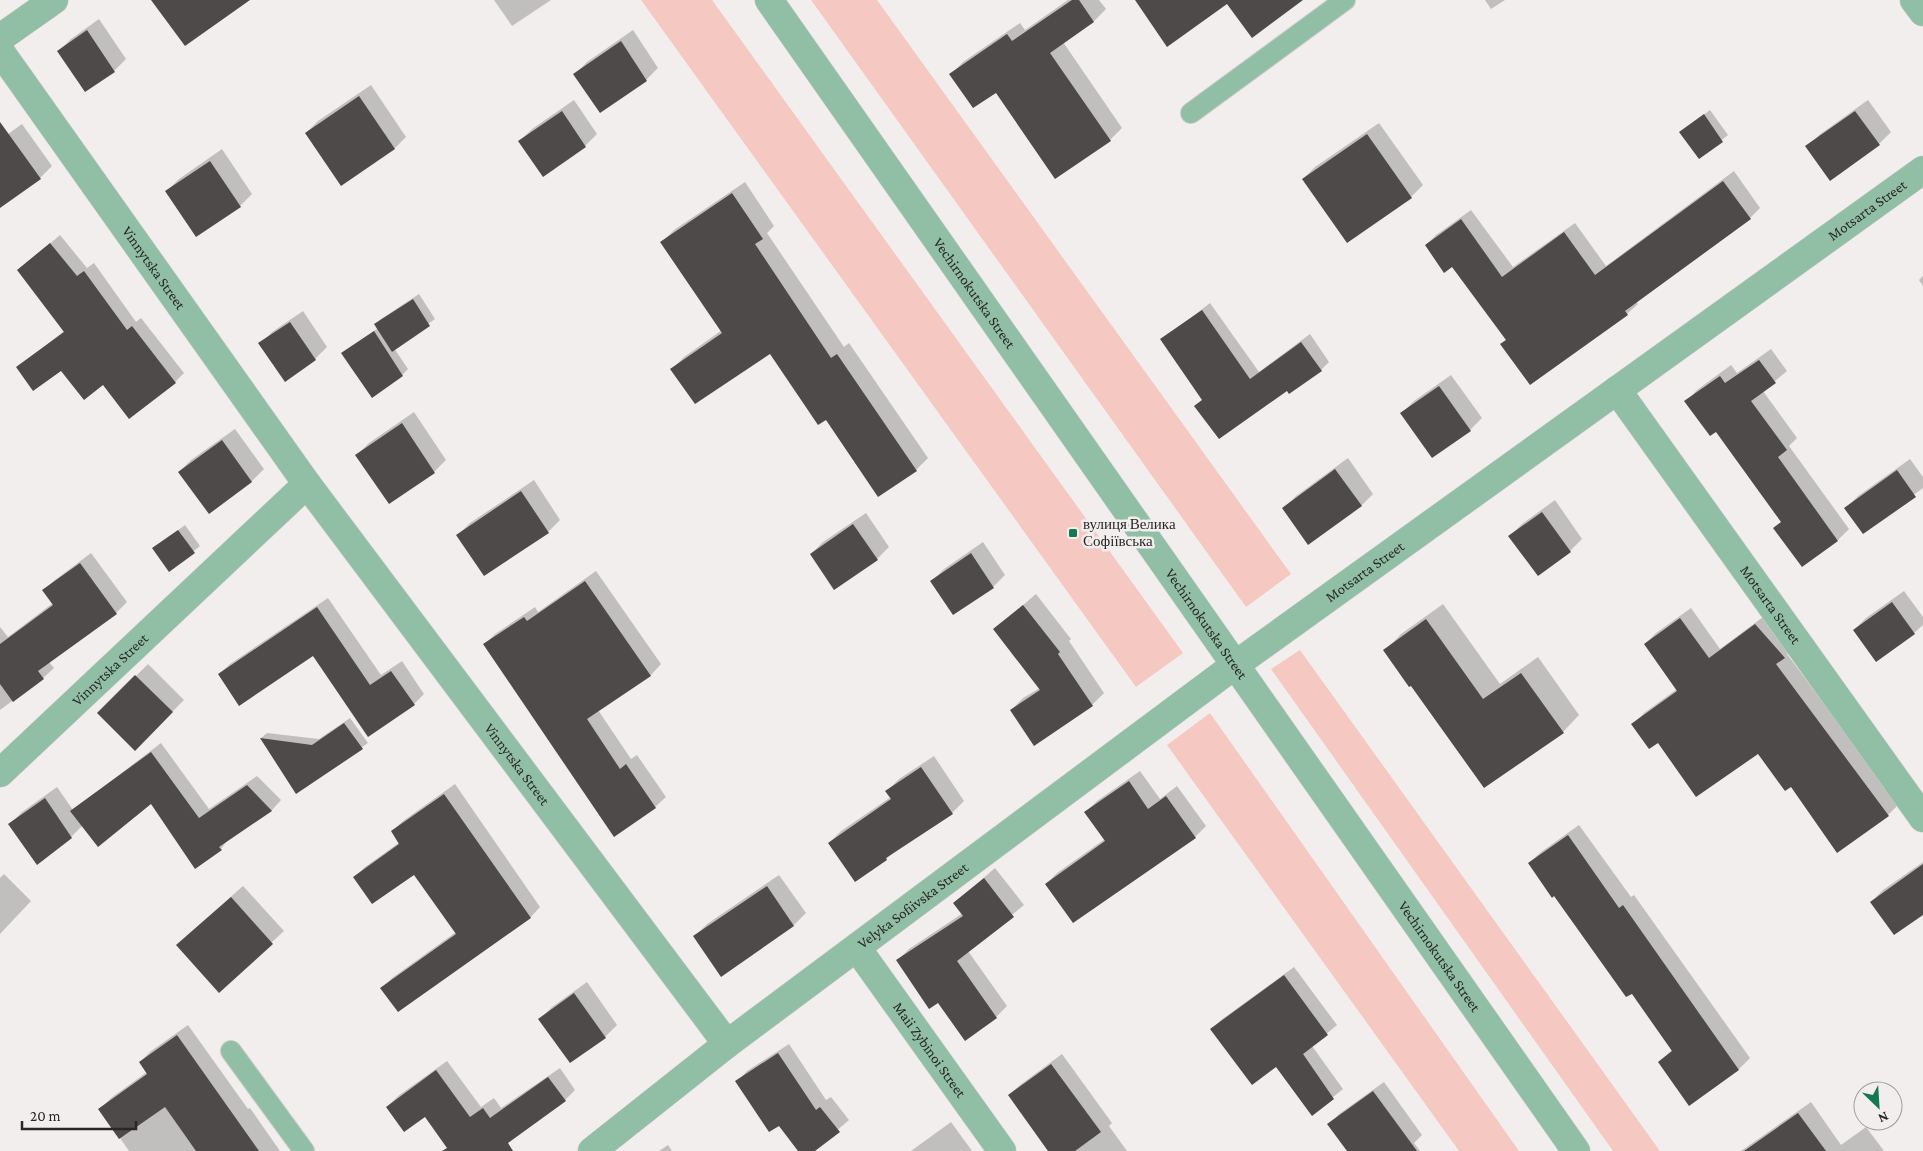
<svg xmlns="http://www.w3.org/2000/svg" width="1923" height="1151" font-family="'Crimson Pro',serif">
<rect width="100%" height="100%" fill="#f2eeee"/>
<!-- green -->
<g fill="#f6c8c2">
<path d="M 641,0 L 712,0 L 1183,653 L 1136,687 Z"/>
<path d="M 811,0 L 877,0 L 1291,574 L 1246,607 Z"/>
<path d="M 1300,650 L 1660,1151 L 1613,1151 L 1271,669 Z"/>
<path d="M 1210,713 L 1519,1151 L 1459,1151 L 1167,745 Z"/>
</g>
<!-- shadow -->
<g fill="#0003">
<path d="M 494,0 L 551,0 L 512,26 Z"/>
<path d="M 1068,0 L 1099,0 L 1106,9 L 1094,21 L 1063,42 L 1122,128 L 1110,140 L 951,74 L 963,62 L 1020,23 L 1025,30 Z"/>
<path d="M 1485,0 L 1505,0 L 1491,9 Z"/>
<path d="M 99,19 L 126,59 L 114,71 L 85,90 L 59,51 L 71,39 Z"/>
<path d="M 633,30 L 658,68 L 646,80 L 600,111 L 575,74 L 587,62 Z"/>
<path d="M 371,85 L 406,137 L 394,149 L 306,133 L 318,121 Z"/>
<path d="M 574,100 L 597,134 L 585,146 L 520,141 L 532,129 Z"/>
<path d="M 1868,100 L 1891,132 L 1879,144 L 1807,147 L 1819,135 Z"/>
<path d="M 1710,110 L 1728,135 L 1699,158 L 1681,132 Z"/>
<path d="M 1379,123 L 1423,185 L 1411,197 L 1303,179 L 1315,167 Z"/>
<path d="M 22,124 L 52,166 L 40,178 L 0,207 L 0,140 Z"/>
<path d="M 222,149 L 252,194 L 240,206 L 196,235 L 167,191 L 179,179 Z"/>
<path d="M 1734,171 L 1760,208 L 1750,218 L 1636,301 L 1638,304 L 1627,314 L 1530,384 L 1507,339 L 1453,266 L 1426,245 L 1436,235 L 1471,210 L 1513,267 L 1575,223 L 1606,266 Z"/>
<path d="M 745,182 L 774,226 L 767,233 L 844,347 L 849,343 L 928,458 L 916,470 L 826,418 L 770,352 L 672,369 L 684,357 L 722,330 L 662,242 L 674,230 Z"/>
<path d="M 60,235 L 87,268 L 94,263 L 136,322 L 141,318 L 184,373 L 175,382 L 103,384 L 61,369 L 17,368 L 64,331 L 19,270 Z"/>
<path d="M 1923,276 L 1923,286 L 1919,280 Z"/>
<path d="M 419,294 L 435,319 L 394,348 L 408,369 L 402,375 L 343,353 L 378,328 L 375,325 L 381,319 Z"/>
<path d="M 1210,303 L 1259,372 L 1310,334 L 1329,362 L 1321,370 L 1287,389 L 1196,406 L 1203,399 L 1162,340 Z"/>
<path d="M 303,311 L 327,347 L 315,359 L 260,344 L 272,332 Z"/>
<path d="M 1771,349 L 1787,371 L 1763,391 L 1797,438 L 1789,446 L 1849,529 L 1838,540 L 1775,528 L 1782,521 L 1716,430 L 1686,402 L 1697,390 L 1731,365 L 1737,373 Z"/>
<path d="M 1451,375 L 1482,418 L 1470,430 L 1402,413 L 1414,401 Z"/>
<path d="M 414,412 L 446,460 L 434,472 L 389,502 L 357,455 L 369,443 Z"/>
<path d="M 235,429 L 264,469 L 252,481 L 209,512 L 179,472 L 191,460 Z"/>
<path d="M 1348,458 L 1373,494 L 1361,506 L 1284,508 L 1296,496 Z"/>
<path d="M 1910,459 L 1923,477 L 1923,488 L 1863,532 L 1846,508 L 1858,496 Z"/>
<path d="M 534,480 L 560,520 L 548,532 L 485,575 L 458,535 L 470,523 Z"/>
<path d="M 1555,500 L 1582,539 L 1570,551 L 1538,575 L 1510,536 L 1522,524 Z"/>
<path d="M 866,513 L 889,547 L 877,559 L 811,554 L 823,542 Z"/>
<path d="M 185,525 L 200,546 L 170,570 L 154,548 Z"/>
<path d="M 983,542 L 1005,575 L 993,587 L 932,581 L 944,569 Z"/>
<path d="M 91,553 L 127,602 L 116,613 L 49,662 L 54,668 L 43,678 L 0,710 L 0,627 L 8,637 L 53,603 L 44,590 L 55,580 Z"/>
<path d="M 596,571 L 661,664 L 651,675 L 598,710 L 631,759 L 637,755 L 666,797 L 655,807 L 485,644 L 495,634 L 535,607 L 538,612 Z"/>
<path d="M 1904,591 L 1923,617 L 1923,625 L 1914,633 L 1854,630 L 1866,618 Z"/>
<path d="M 1036,594 L 1071,639 L 1069,641 L 1104,693 L 1092,705 L 1034,744 L 1011,710 L 1023,698 L 1040,688 L 995,629 Z"/>
<path d="M 328,598 L 381,675 L 402,661 L 424,694 L 414,704 L 369,735 L 313,654 L 219,674 L 230,664 Z"/>
<path d="M 1443,604 L 1500,684 L 1538,657 L 1579,715 L 1563,732 L 1412,684 L 1385,651 L 1401,634 Z"/>
<path d="M 1691,608 L 1720,649 L 1767,614 L 1795,646 L 1787,654 L 1899,804 L 1888,815 L 1791,785 L 1758,752 L 1658,741 L 1633,724 L 1644,713 L 1677,689 L 1645,644 L 1656,633 Z"/>
<path d="M 148,664 L 184,700 L 135,749 L 99,713 Z"/>
<path d="M 350,718 L 368,743 L 297,793 L 261,738 L 267,733 L 319,739 Z"/>
<path d="M 161,743 L 209,809 L 257,776 L 281,800 L 272,810 L 229,838 L 221,849 L 152,803 L 83,825 L 71,837 L 10,824 L 22,812 L 57,787 L 73,810 Z"/>
<path d="M 934,756 L 964,801 L 952,813 L 894,852 L 886,859 L 829,843 L 841,831 L 891,797 L 887,791 L 899,779 Z"/>
<path d="M 1140,771 L 1160,799 L 1177,786 L 1206,826 L 1195,837 L 1046,884 L 1057,873 L 1105,839 L 1086,812 L 1097,801 Z"/>
<path d="M 455,784 L 540,907 L 530,918 L 382,988 L 392,978 L 456,932 L 415,873 L 355,877 L 365,867 L 400,842 L 392,831 L 403,821 Z"/>
<path d="M 1579,825 L 1631,897 L 1634,895 L 1750,1058 L 1739,1069 L 1689,1104 L 1659,1062 L 1673,1049 L 1632,992 L 1529,863 L 1541,852 Z"/>
<path d="M 1923,862 L 1923,913 L 1871,902 L 1883,890 Z"/>
<path d="M 995,868 L 1024,905 L 968,951 L 1007,1006 L 996,1017 L 938,1001 L 898,960 L 909,949 L 963,913 L 955,903 Z"/>
<path d="M 4,874 L 31,901 L 0,934 L 0,878 Z"/>
<path d="M 779,875 L 806,913 L 794,925 L 721,975 L 695,936 L 707,924 Z"/>
<path d="M 243,886 L 284,931 L 219,991 L 190,933 Z"/>
<path d="M 1294,967 L 1337,1025 L 1312,1046 L 1343,1089 L 1312,1114 L 1276,1066 L 1212,1029 L 1221,1020 Z"/>
<path d="M 587,982 L 617,1025 L 605,1037 L 540,1019 L 552,1007 Z"/>
<path d="M 188,1025 L 248,1109 L 250,1108 L 280,1151 L 129,1151 L 100,1109 L 111,1098 L 147,1072 L 140,1062 L 151,1051 Z"/>
<path d="M 789,1044 L 826,1100 L 831,1097 L 849,1120 L 813,1151 L 799,1151 L 779,1124 L 737,1082 L 747,1071 Z"/>
<path d="M 1062,1054 L 1112,1123 L 1109,1126 L 1127,1151 L 1048,1151 L 1009,1095 L 1020,1085 Z"/>
<path d="M 447,1061 L 481,1107 L 494,1098 L 501,1108 L 560,1068 L 575,1090 L 565,1100 L 496,1151 L 451,1151 L 425,1115 L 387,1107 L 398,1096 Z"/>
<path d="M 1384,1082 L 1422,1135 L 1414,1143 L 1420,1151 L 1348,1151 L 1329,1124 L 1339,1114 Z"/>
<path d="M 1811,1102 L 1841,1145 L 1866,1127 L 1884,1151 L 1741,1151 Z"/>
<path d="M 951,1122 L 972,1151 L 911,1151 Z"/>
<path d="M 668,1145 L 672,1151 L 659,1151 Z"/>
</g>
<!-- building -->
<g fill="#4d4a49">
<path d="M 151,0 L 250,0 L 185,46 Z"/>
<path d="M 1072,0 L 1079,0 L 1094,22 L 1050,53 L 1111,141 L 1055,179 L 996,93 L 973,108 L 949,74 L 1007,34 L 1012,41 Z"/>
<path d="M 1135,0 L 1303,0 L 1252,38 L 1227,4 L 1167,47 Z"/>
<path d="M 87,30 L 115,72 L 85,92 L 57,51 Z"/>
<path d="M 621,41 L 647,81 L 600,113 L 573,74 Z"/>
<path d="M 359,96 L 395,149 L 341,186 L 305,133 Z"/>
<path d="M 562,111 L 586,147 L 543,177 L 518,141 Z"/>
<path d="M 1855,111 L 1880,145 L 1830,181 L 1805,146 Z"/>
<path d="M 1704,114 L 1723,142 L 1699,159 L 1679,132 Z"/>
<path d="M 0,122 L 41,179 L 0,208 Z"/>
<path d="M 1367,134 L 1412,198 L 1347,243 L 1302,179 Z"/>
<path d="M 210,161 L 241,207 L 196,237 L 165,191 Z"/>
<path d="M 1723,181 L 1751,219 L 1625,311 L 1628,315 L 1530,385 L 1500,344 L 1506,340 L 1452,267 L 1444,273 L 1425,245 L 1461,219 L 1502,277 L 1564,232 L 1595,275 Z"/>
<path d="M 732,193 L 763,239 L 755,244 L 831,358 L 837,354 L 917,471 L 878,497 L 826,420 L 818,425 L 770,354 L 695,404 L 670,369 L 722,333 L 660,242 Z"/>
<path d="M 50,243 L 77,276 L 84,271 L 127,330 L 132,326 L 176,383 L 129,419 L 103,385 L 84,400 L 61,371 L 33,391 L 16,367 L 64,332 L 17,270 Z"/>
<path d="M 413,299 L 430,326 L 392,352 L 374,324 Z"/>
<path d="M 1202,310 L 1250,379 L 1301,342 L 1322,371 L 1289,394 L 1287,391 L 1219,439 L 1194,406 L 1202,400 L 1160,339 Z"/>
<path d="M 290,322 L 316,360 L 285,382 L 258,343 Z"/>
<path d="M 374,331 L 403,376 L 372,398 L 341,353 Z"/>
<path d="M 1759,360 L 1776,383 L 1751,401 L 1787,450 L 1778,457 L 1838,541 L 1802,567 L 1773,528 L 1781,522 L 1716,432 L 1710,436 L 1684,401 L 1720,376 L 1725,383 Z"/>
<path d="M 1439,386 L 1471,431 L 1432,458 L 1400,413 Z"/>
<path d="M 402,423 L 435,473 L 389,504 L 355,455 Z"/>
<path d="M 222,440 L 252,482 L 209,514 L 178,472 Z"/>
<path d="M 1335,469 L 1362,506 L 1308,545 L 1282,508 Z"/>
<path d="M 1897,470 L 1916,497 L 1863,534 L 1844,508 Z"/>
<path d="M 521,491 L 549,533 L 484,576 L 456,535 Z"/>
<path d="M 1542,512 L 1571,552 L 1538,576 L 1508,536 Z"/>
<path d="M 853,524 L 878,560 L 834,590 L 810,554 Z"/>
<path d="M 178,530 L 195,553 L 169,572 L 152,548 Z"/>
<path d="M 971,553 L 994,588 L 953,615 L 930,581 Z"/>
<path d="M 80,563 L 117,614 L 38,671 L 44,679 L 13,702 L 0,684 L 0,644 L 53,605 L 42,590 Z"/>
<path d="M 585,581 L 651,676 L 587,719 L 620,769 L 626,764 L 656,808 L 614,837 L 483,644 L 524,617 L 527,621 Z"/>
<path d="M 1892,602 L 1915,634 L 1876,662 L 1853,630 Z"/>
<path d="M 1023,605 L 1060,652 L 1058,654 L 1093,706 L 1034,746 L 1010,710 L 1040,690 L 993,629 Z"/>
<path d="M 317,607 L 370,685 L 391,671 L 415,705 L 368,737 L 313,656 L 239,706 L 218,674 Z"/>
<path d="M 1680,618 L 1709,658 L 1755,624 L 1785,658 L 1776,664 L 1889,816 L 1837,853 L 1791,787 L 1785,791 L 1758,754 L 1696,797 L 1658,743 L 1649,749 L 1631,724 L 1677,691 L 1644,644 Z"/>
<path d="M 1426,619 L 1483,699 L 1521,673 L 1564,733 L 1484,788 L 1411,686 L 1409,687 L 1383,650 Z"/>
<path d="M 135,675 L 173,712 L 135,751 L 97,713 Z"/>
<path d="M 344,723 L 363,749 L 296,794 L 260,738 L 312,745 Z"/>
<path d="M 151,752 L 199,818 L 247,785 L 272,811 L 219,847 L 222,850 L 195,869 L 151,804 L 98,847 L 70,811 Z"/>
<path d="M 921,767 L 953,814 L 886,858 L 887,860 L 855,882 L 828,843 L 891,799 L 885,791 Z"/>
<path d="M 1129,781 L 1148,809 L 1166,796 L 1196,838 L 1073,923 L 1045,884 L 1105,841 L 1084,812 Z"/>
<path d="M 444,794 L 531,918 L 398,1012 L 380,988 L 456,934 L 414,875 L 372,904 L 353,877 L 399,844 L 391,831 Z"/>
<path d="M 45,798 L 72,838 L 37,865 L 8,824 Z"/>
<path d="M 1568,835 L 1619,908 L 1623,905 L 1739,1070 L 1689,1106 L 1658,1062 L 1672,1051 L 1632,994 L 1626,997 L 1554,896 L 1552,898 L 1528,863 Z"/>
<path d="M 1923,864 L 1923,915 L 1894,935 L 1870,902 Z"/>
<path d="M 984,878 L 1014,917 L 957,961 L 997,1018 L 965,1041 L 938,1003 L 929,1009 L 896,960 L 963,916 L 953,903 Z"/>
<path d="M 767,886 L 794,926 L 721,977 L 693,936 Z"/>
<path d="M 231,897 L 273,944 L 219,993 L 176,945 Z"/>
<path d="M 1284,975 L 1328,1035 L 1303,1054 L 1334,1099 L 1312,1116 L 1276,1067 L 1252,1085 L 1210,1029 Z"/>
<path d="M 574,993 L 606,1038 L 570,1063 L 538,1019 Z"/>
<path d="M 177,1035 L 259,1151 L 196,1151 L 165,1107 L 119,1139 L 98,1109 L 147,1074 L 139,1062 Z"/>
<path d="M 778,1053 L 816,1110 L 820,1107 L 840,1132 L 815,1151 L 798,1151 L 779,1126 L 769,1132 L 735,1081 Z"/>
<path d="M 1051,1064 L 1101,1132 L 1075,1151 L 1048,1151 L 1008,1095 Z"/>
<path d="M 436,1070 L 470,1117 L 483,1108 L 490,1118 L 548,1077 L 566,1101 L 508,1143 L 513,1151 L 442,1151 L 447,1148 L 425,1117 L 404,1132 L 386,1107 Z"/>
<path d="M 1373,1091 L 1417,1151 L 1347,1151 L 1327,1124 Z"/>
<path d="M 1798,1113 L 1826,1151 L 1744,1151 Z"/>
</g>
<g fill="none" stroke-linecap="round" stroke-linejoin="round">
<!-- service casing -->
<g stroke="#cecaca" stroke-width="22">
<g id="service">
<path d="M 1191,113 L 1345,0"/>
<path d="M 231,1051 L 304,1151"/>
</g>
</g>
<!-- minor casing -->
<g stroke="#cecaca" stroke-width="29">
<g id="minor">
<path d="M 1914,0 L 1923,12"/>
<path d="M 0,38 L 54,0"/>
<path id="s1" d="M 0,51 L 307,484 L 727,1044"/>
<path id="s2" d="M 1617,390 L 1923,818"/>
<path id="s3" d="M 0,773 L 307,484"/>
<path id="s4" d="M 857,948 L 1002,1151"/>
<path id="s5" d="M 592,1151 L 727,1044 L 1235,665 L 1923,170"/>
</g>
</g>
<!-- tertiary casing -->
<g stroke="#cecaca" stroke-width="29">
<g id="tertiary">
<path id="s6" d="M 769,0 L 1576,1151"/>
</g>
</g>
<!-- service -->
<use href="#service" stroke="#90bfa5" stroke-width="20"/>
<!-- minor -->
<use href="#minor" stroke="#90bfa5" stroke-width="28"/>
<!-- tertiary -->
<use href="#tertiary" stroke="#90bfa5" stroke-width="28"/>
</g>
<!-- markers -->
<rect fill="#147851" stroke="#f2eeee" stroke-width="2" x="1068" y="528" width="10" height="10" rx="2.5"/>
<g text-anchor="middle" stroke-width="5" stroke-linejoin="round" paint-order="stroke">
<!-- street labels -->
<g font-size="15" fill="#292727" stroke="#f2eeee">
<text dy="5" stroke="none"><textPath href="#s5" startOffset="1585">Motsarta Street</textPath></text>
<text dy="5" stroke="none"><textPath href="#s1" startOffset="266">Vinnytska Street</textPath></text>
<text dy="5" stroke="none"><textPath href="#s6" startOffset="358">Vechirnokutska Street</textPath></text>
<text dy="5" stroke="none"><textPath href="#s5" startOffset="966">Motsarta Street</textPath></text>
<text dy="5" stroke="none"><textPath href="#s2" startOffset="264">Motsarta Street</textPath></text>
<text dy="5" stroke="none"><textPath href="#s6" startOffset="762">Vechirnokutska Street</textPath></text>
<text dy="5" stroke="none"><textPath href="#s3" startOffset="151">Vinnytska Street</textPath></text>
<text dy="5" stroke="none"><textPath href="#s1" startOffset="881">Vinnytska Street</textPath></text>
<text dy="5" stroke="none"><textPath href="#s5" startOffset="404">Velyka Sofiivska Street</textPath></text>
<text dy="5" stroke="none"><textPath href="#s6" startOffset="1168">Vechirnokutska Street</textPath></text>
<text dy="5" stroke="none"><textPath href="#s4" startOffset="125">Maii Zybinoi Street</textPath></text>
</g>
<!-- poi labels -->
<g font-size="15" fill="#292727" stroke="#f2eeee" text-anchor="start">
<text x="1083" y="529">вулиця Велика<tspan x="1083" dy="17">Софіївська</tspan></text>
</g>
</g>
<!-- north arrow -->
<g transform="translate(1878 1106) rotate(155)"><circle r="24" fill="#f2eeee" stroke="#a29e9e"/>
<path d="M0-4L9 19L0 12L-9 19Z" fill="#147851"/>
<text y="-8" font-size="14" font-weight="bold" text-anchor="middle" fill="#292727">N</text>
</g>
<!-- scale -->
<path d="M22 1121v8h114v-8" fill="none" stroke="#292727" stroke-width="2.5"/>
<text x="30" y="1121" font-size="15" fill="#292727" stroke="#f2eeee" stroke-width="4" paint-order="stroke">20 m</text>
</svg>
